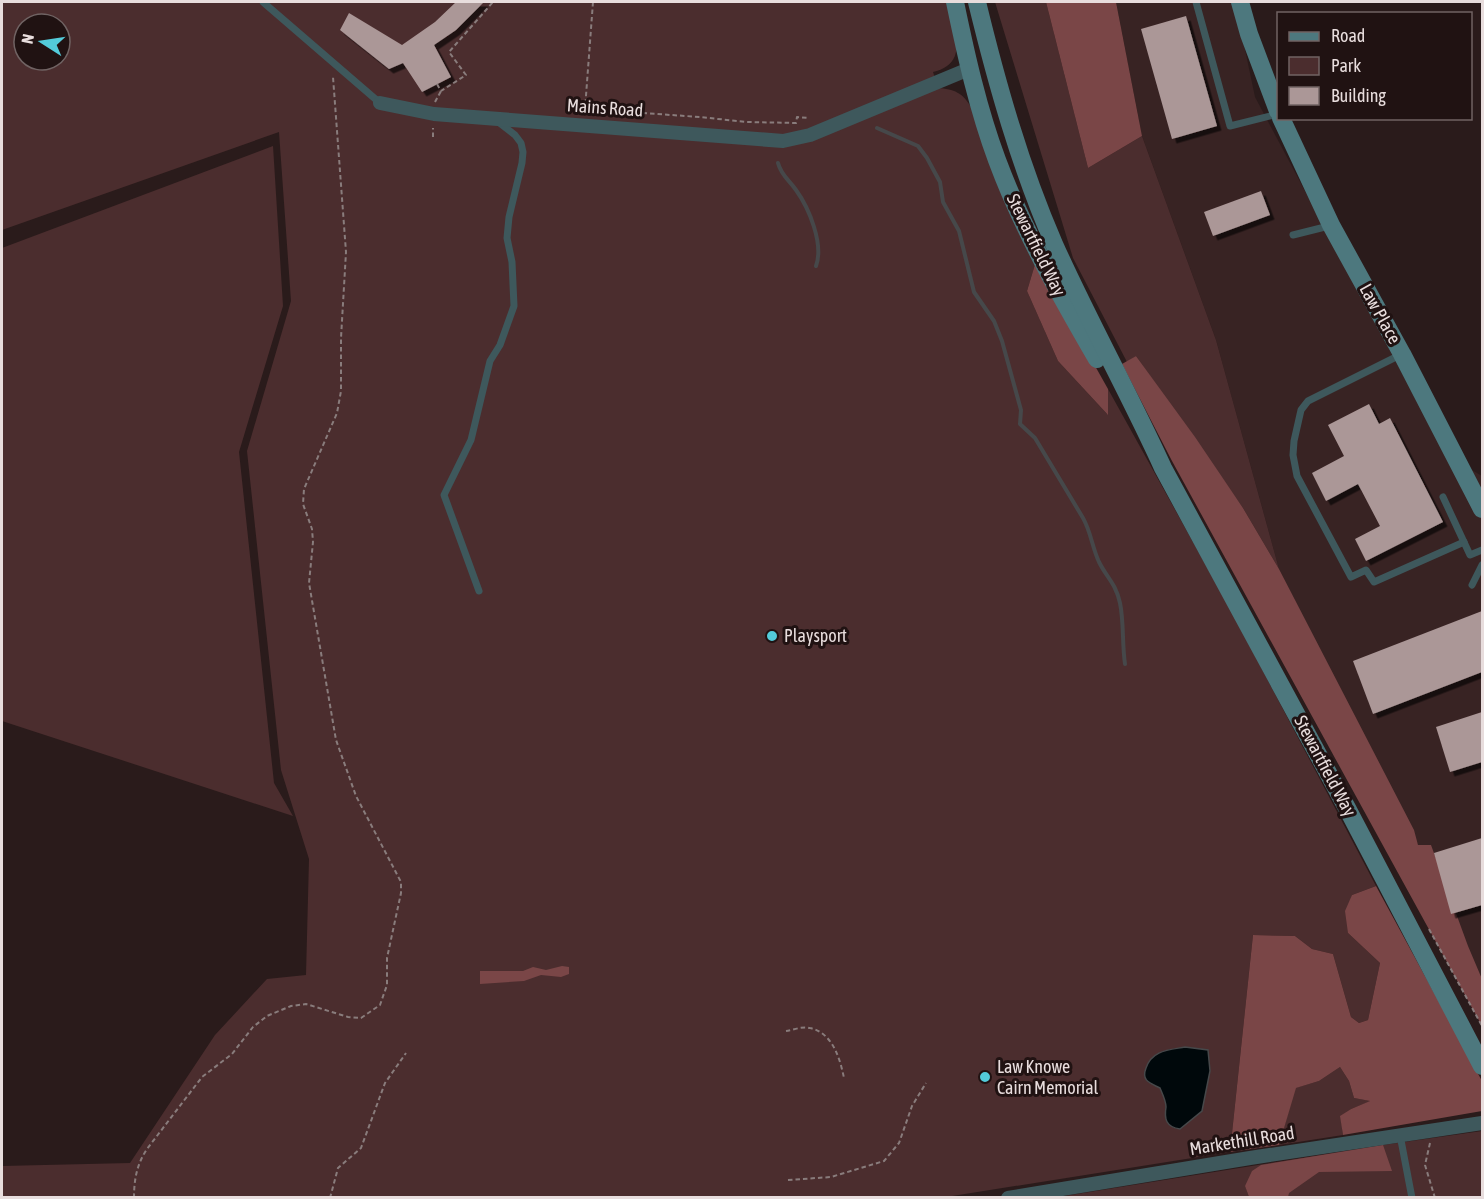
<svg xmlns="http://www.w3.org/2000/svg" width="1484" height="1199" font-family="'Asap Condensed',sans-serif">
<defs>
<filter id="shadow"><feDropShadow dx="4.5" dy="4.5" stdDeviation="0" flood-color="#0009"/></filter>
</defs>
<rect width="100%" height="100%" fill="#2a1b1b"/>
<!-- built -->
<path fill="#382323" d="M 1116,2 L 1235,2 L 1255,97 L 1445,454 L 1482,476 L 1482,980 L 1418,845 L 1279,569 L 1216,340 L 1142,136 Z"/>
<!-- green -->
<g fill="#4b2d2e" fill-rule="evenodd">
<path d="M 2,2 L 948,2 C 952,20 966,53 947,66 C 943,69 938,71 933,72 L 938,88 C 954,89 963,93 971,107 L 1036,261 L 1027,291 L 1058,361 L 1107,414 L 1108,389 L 1234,616 L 1376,886 L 1352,895 L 1348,933 L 1380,963 L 1368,1020 L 1359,1023 L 1351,1017 L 1333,954 L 1312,949 L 1295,936 L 1253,935 L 1230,1152 L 946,1197 L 2,1198 L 2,1166 L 130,1163 L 215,1035 L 267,979 L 306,975 L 309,859 L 281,770 L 247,451 L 291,301 L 279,132 L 2,230 ZM 24,24 L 60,24 L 60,60 L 24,60 Z"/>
<path d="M 995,2 L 1046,2 L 1088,168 L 1142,136 L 1216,340 L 1279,569 L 1243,508 L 1136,356 L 1127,362 L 1073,258 Z"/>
<path d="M 273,146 L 283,306 L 239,452 L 274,783 L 293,816 L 2,721 L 2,248 Z"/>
<path d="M 1340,1067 L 1349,1081 L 1354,1098 L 1371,1101 L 1351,1109 L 1341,1116 L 1343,1135 L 1279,1145 L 1295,1088 L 1319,1081 Z"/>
<path d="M 1482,1131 L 1482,1197 L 1255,1197 L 1245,1185 L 1249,1197 L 1052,1198 L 1383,1145 Z"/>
</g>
<!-- forest -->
<g fill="#7a4647">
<path d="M 1046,2 L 1116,2 L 1142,136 L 1088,168 Z"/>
<path d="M 1036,261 L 1108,389 L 1108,415 L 1058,361 L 1027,291 Z"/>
<path d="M 1136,356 L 1195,437 L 1243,508 L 1279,569 L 1414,830 L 1418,845 L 1431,845 L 1468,946 L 1482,979 L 1482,1026 L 1172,461 L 1122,364 Z"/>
<path d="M 1376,886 L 1482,1081 L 1482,1111 L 1343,1135 L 1340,1116 L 1351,1109 L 1370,1101 L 1354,1098 L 1349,1081 L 1340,1067 L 1319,1081 L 1296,1088 L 1279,1145 L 1230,1152 L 1253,935 L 1295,936 L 1312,949 L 1333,954 L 1351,1017 L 1359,1023 L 1368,1020 L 1380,963 L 1348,933 L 1345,911 L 1352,895 Z"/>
<path d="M 562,966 L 569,967 L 569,974 L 561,977 L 541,975 L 524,981 L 480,984 L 480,971 L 523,971 L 533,967 L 546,970 Z"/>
<path d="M 1383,1145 L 1392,1171 L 1319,1172 L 1289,1193 L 1288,1197 L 1249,1197 L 1245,1186 L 1252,1171 L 1261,1165 Z"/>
</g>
<!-- water -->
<path fill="#00080b" stroke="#46484a" stroke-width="1.5" d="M 1185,1047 L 1208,1050 L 1210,1071 L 1202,1111 L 1180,1129 C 1166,1127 1164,1119 1166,1107 C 1166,1101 1162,1093 1160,1088 C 1150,1083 1141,1081 1146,1068 C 1152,1050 1169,1050 1185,1047 Z"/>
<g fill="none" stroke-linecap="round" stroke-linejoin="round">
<!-- stream -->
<g stroke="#46484a" stroke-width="4">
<path d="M 877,128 L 918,146 L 927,158 L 940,182 L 943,202 L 959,231 L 974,292 L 994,321 L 1002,341 L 1021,410 L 1020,424 L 1035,438 L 1083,518 C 1091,532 1092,547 1099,562 C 1107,578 1116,584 1120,603 C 1124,622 1122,644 1125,664"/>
<path d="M 778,163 C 781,175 789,180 796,190 C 809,208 824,244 816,266"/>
</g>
</g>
<!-- building -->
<g fill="#ab9797" filter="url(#shadow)">
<path d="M 456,2 L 484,2 L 456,30 L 434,45 L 451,77 L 422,92 L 403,63 L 389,69 L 340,30 L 349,13 L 402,45 L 435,22 Z"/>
<path d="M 1186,16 L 1217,126 L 1172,139 L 1141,29 Z"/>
<path d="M 1261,191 L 1270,215 L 1213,236 L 1204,212 Z"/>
<path d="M 1369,404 L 1379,424 L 1390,418 L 1443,522 L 1366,561 L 1355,539 L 1380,526 L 1358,484 L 1326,501 L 1312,473 L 1344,456 L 1328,425 Z"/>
<path d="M 1482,611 L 1482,672 L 1373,714 L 1353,661 Z"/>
<path d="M 1482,712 L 1482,762 L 1450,772 L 1436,727 Z"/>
<path d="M 1482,838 L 1482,905 L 1451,914 L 1434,853 Z"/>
</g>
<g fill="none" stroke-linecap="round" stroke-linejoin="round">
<!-- path -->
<g stroke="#897c7c" stroke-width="2" stroke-dasharray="4.5 3" stroke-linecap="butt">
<path d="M 593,2 L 585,109 L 700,117 L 746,122 L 796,123 L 797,117 L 808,118"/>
<path d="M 437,84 L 441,91 L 466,75 L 449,52 L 493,2"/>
<path d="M 435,102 L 441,91"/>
<path d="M 433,137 L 433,128"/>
<path d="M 1429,929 L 1482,1026"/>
<path d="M 786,1031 C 793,1030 802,1026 810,1028 C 833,1033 840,1059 844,1078"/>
<path d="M 1430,1143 L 1425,1165 L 1435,1198"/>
<path d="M 788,1180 L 831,1177 L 884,1161 L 899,1143 L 912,1106 L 926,1083"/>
<path d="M 134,1198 C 134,1179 137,1164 147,1149 L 202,1077 L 232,1054 L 253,1027 L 267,1016 L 291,1006 L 306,1004 L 348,1017 L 361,1018 L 380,1005 L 387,985 L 387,958 L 401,893 L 401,882 L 356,796 L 336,740 L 309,583 L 313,542 L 312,529 L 303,504 L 304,489 L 337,413 L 341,391 L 341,338 L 346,252 L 333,77"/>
<path d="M 330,1198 L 338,1168 L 361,1148 L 385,1083 L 406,1053"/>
</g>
<!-- lane -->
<g stroke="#3e585c" stroke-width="7">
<path d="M 263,2 L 380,103"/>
<path d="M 1196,2 L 1230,126 L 1278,114"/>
<path d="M 1293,235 L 1329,226"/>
<path d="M 1400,355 L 1308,401 L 1301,410 L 1294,441 L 1293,455 L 1297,476 L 1351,577 L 1366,570 L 1374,582 L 1464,542"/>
<path d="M 1443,497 L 1470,555 L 1482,550"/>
<path d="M 1472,585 L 1482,565"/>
<path d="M 479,591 L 444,495 L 471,440 L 490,361 L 500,345 L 514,306 L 512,262 L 507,238 L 509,217 L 522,163 L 523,152 L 521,143 L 515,135 L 497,121"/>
<path d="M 1400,1135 L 1412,1198"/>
</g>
<!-- street -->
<g stroke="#3e585c" stroke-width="14">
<path d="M 380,103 L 434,114 L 783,141 L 810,135 L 969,69"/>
<path d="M 1008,1198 L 1250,1158 L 1482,1123"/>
</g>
<!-- secondary -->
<g stroke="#4d787e" stroke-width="18">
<path d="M 955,2 C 966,55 978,109 997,160 C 1023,230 1060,295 1097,359"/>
<path d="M 977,2 C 997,84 1020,166 1054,244 C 1088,320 1129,393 1163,468 L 1347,808 L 1482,1066"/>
<path d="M 1240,2 L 1249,34 L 1278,111"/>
<path d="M 1281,118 L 1331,225 L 1402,354 L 1482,509"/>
</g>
</g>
<!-- markers -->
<g fill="#53cbda" stroke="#201212" stroke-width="2">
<circle cx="772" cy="636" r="6"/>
<circle cx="985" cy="1077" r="6"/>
</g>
<g text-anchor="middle" stroke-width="6" stroke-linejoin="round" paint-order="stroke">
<!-- street labels -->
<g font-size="18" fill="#e8dddd" stroke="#201212">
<text transform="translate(605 108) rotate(4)" y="6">Mains Road</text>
<text transform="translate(1036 245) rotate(64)" y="6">Stewartfield Way</text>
<text transform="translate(1380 314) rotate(61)" y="6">Law Place</text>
<text transform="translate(1325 766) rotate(62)" y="6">Stewartfield Way</text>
<text transform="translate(1242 1141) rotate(-9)" y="6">Markethill Road</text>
</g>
<!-- poi labels -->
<g font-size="18" fill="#e8dddd" stroke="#201212" text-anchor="start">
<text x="784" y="642">Playsport</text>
<text x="997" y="1073">Law Knowe<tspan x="997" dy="21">Cairn Memorial</tspan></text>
</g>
</g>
<!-- border -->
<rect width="1484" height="1199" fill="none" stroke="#e8dddd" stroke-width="6"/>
<!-- legend -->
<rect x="1277" y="12" width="195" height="108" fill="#201212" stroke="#706363" stroke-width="1.5"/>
<rect x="1289" y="32" width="30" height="9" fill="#4d787e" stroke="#706363" stroke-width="1.5"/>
<text x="1331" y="42" font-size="18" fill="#e8dddd">Road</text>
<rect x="1289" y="57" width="30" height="18" fill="#4b2d2e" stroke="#706363" stroke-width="1.5"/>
<text x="1331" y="72" font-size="18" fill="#e8dddd">Park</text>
<rect x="1289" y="87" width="30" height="18" fill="#ab9797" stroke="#706363" stroke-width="1.5"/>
<text x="1331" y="102" font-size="18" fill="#e8dddd">Building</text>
<!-- north arrow -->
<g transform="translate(42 42) rotate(282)"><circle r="28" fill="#201212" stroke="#706363" stroke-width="1.5"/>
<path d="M0-4.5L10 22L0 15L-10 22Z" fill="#53cbda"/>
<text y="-9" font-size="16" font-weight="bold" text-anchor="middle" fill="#e8dddd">N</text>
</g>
</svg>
